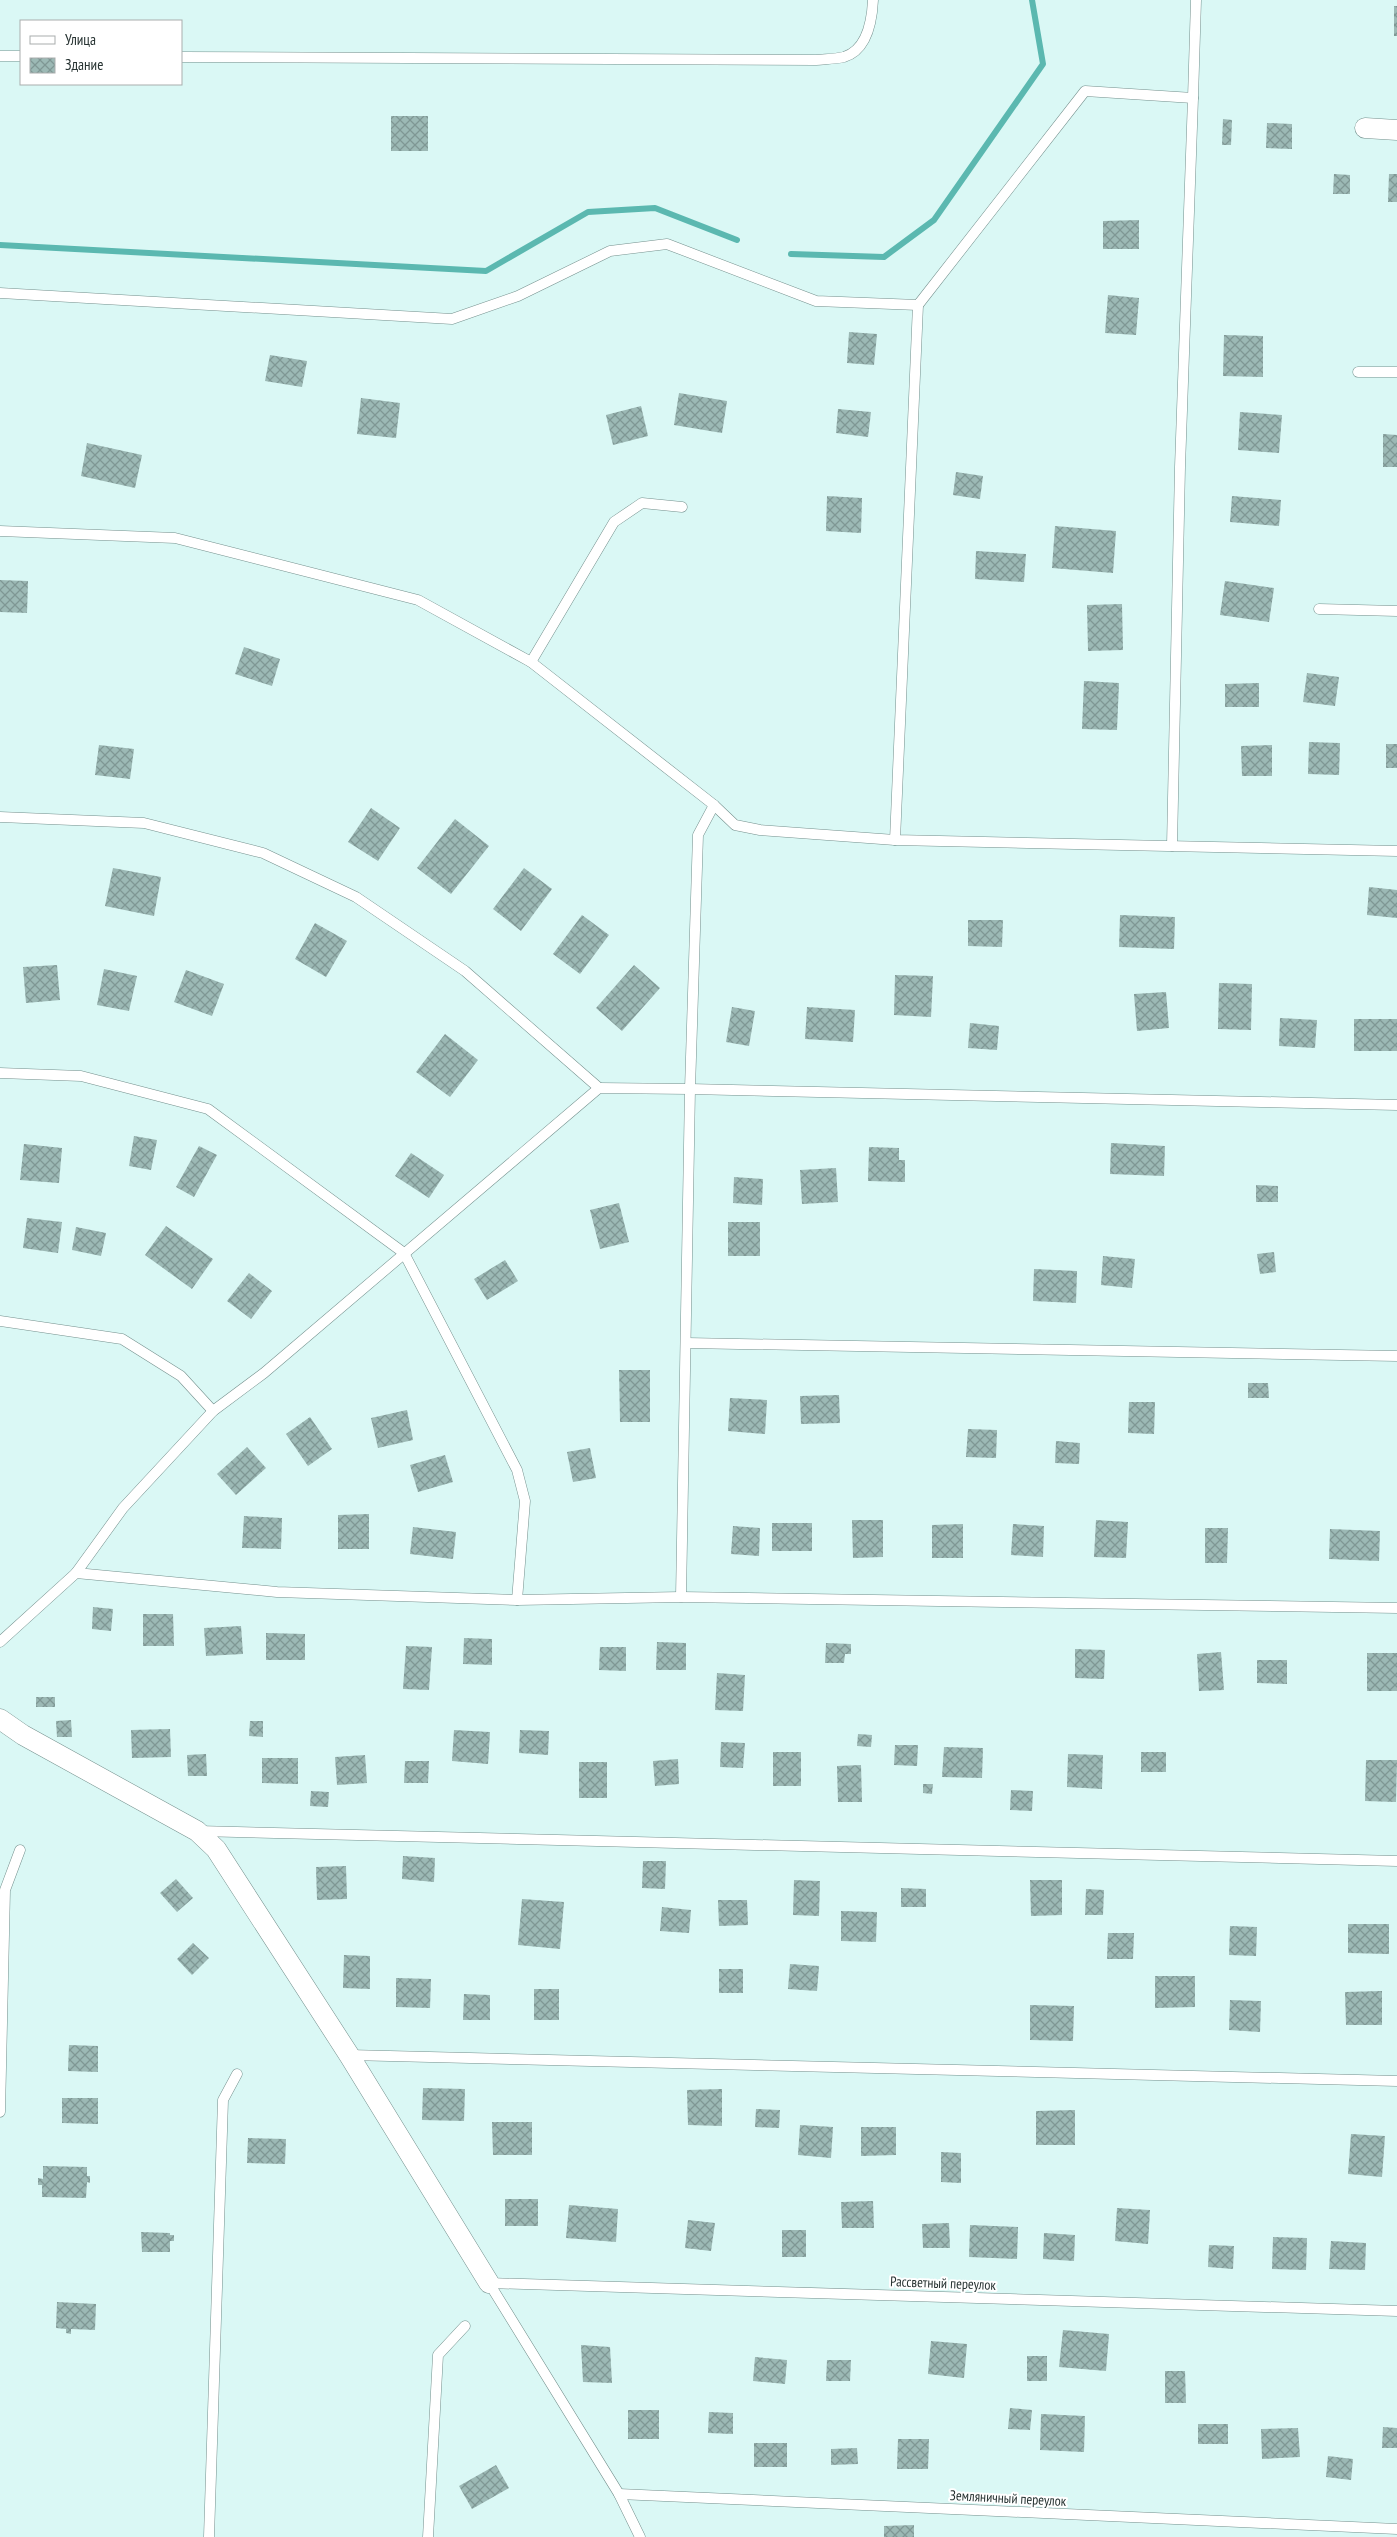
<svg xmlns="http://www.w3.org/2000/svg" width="1397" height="2537" font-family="'PT Sans Narrow',sans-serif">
<defs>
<pattern id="building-cross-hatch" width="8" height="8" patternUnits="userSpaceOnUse" patternTransform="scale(1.25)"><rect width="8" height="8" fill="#9cb9b5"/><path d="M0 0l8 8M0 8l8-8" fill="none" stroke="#7f9794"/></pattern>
</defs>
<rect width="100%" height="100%" fill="#daf8f5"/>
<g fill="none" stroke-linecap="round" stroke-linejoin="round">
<!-- stream -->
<g stroke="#5bb8b0" stroke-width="6">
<path d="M 0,245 L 486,271 L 588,212 L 655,208 L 737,240"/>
<path d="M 791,254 L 884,257 L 934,220 L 1043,64 L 1032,0"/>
</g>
</g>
<!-- building -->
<g fill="url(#building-cross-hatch)">
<rect x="1394" y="6" width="3" height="30"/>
<rect x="391" y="116" width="37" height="35"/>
<path d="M 1223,119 L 1232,120 L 1231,145 L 1222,145 Z"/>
<path d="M 1267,123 L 1292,124 L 1292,149 L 1266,148 Z"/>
<path d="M 1334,174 L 1350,175 L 1350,194 L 1333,194 Z"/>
<path d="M 1389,174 L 1397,174 L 1397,202 L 1388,202 Z"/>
<path d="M 1139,220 L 1139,249 L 1103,249 L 1103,221 Z"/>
<path d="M 1108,295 L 1139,298 L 1136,335 L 1105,333 Z"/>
<path d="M 849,332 L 877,334 L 874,365 L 847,363 Z"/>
<path d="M 1224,335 L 1263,336 L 1263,377 L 1223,376 Z"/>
<path d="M 270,355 L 307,361 L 302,387 L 265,381 Z"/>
<path d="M 679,393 L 727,401 L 722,433 L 674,425 Z"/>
<path d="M 361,398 L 400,403 L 396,438 L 357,434 Z"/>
<path d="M 641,406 L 648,436 L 613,445 L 606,415 Z"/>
<path d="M 838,409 L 871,412 L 868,437 L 836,433 Z"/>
<path d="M 1240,412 L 1282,415 L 1279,453 L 1238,450 Z"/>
<path d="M 1383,434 L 1397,435 L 1397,467 L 1383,467 Z"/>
<path d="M 87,443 L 142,455 L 135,488 L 81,476 Z"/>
<path d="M 956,472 L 983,476 L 980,499 L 953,495 Z"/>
<path d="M 827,496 L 862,498 L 861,533 L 826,531 Z"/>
<path d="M 1232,496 L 1281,500 L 1279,526 L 1230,522 Z"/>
<path d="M 1055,526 L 1116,531 L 1113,573 L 1052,568 Z"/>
<path d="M 976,551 L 1026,554 L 1024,582 L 975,579 Z"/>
<path d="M 0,580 L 28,581 L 27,613 L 0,612 Z"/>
<path d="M 1225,581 L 1274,588 L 1269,622 L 1220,615 Z"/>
<path d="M 1122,604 L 1123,650 L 1088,651 L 1087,605 Z"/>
<path d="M 244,647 L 280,659 L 272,686 L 235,674 Z"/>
<path d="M 1307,673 L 1339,677 L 1335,706 L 1303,702 Z"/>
<path d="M 1084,681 L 1119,683 L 1117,730 L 1082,729 Z"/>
<path d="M 1259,683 L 1259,707 L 1225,707 L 1225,684 Z"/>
<path d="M 1309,742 L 1340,743 L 1339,775 L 1308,774 Z"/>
<rect x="1386" y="744" width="11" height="24"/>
<path d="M 99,745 L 134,749 L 130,779 L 95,775 Z"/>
<path d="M 1272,745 L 1272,776 L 1242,776 L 1241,746 Z"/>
<path d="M 371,808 L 400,828 L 378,861 L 348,842 Z"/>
<path d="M 455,819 L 489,846 L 451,894 L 417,868 Z"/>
<path d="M 113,868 L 161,877 L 154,916 L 105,906 Z"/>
<path d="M 524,868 L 552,889 L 521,931 L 493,909 Z"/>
<path d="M 1369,887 L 1397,890 L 1397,918 L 1367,915 Z"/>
<path d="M 582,915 L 609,935 L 580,974 L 553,954 Z"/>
<path d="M 1120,915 L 1175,917 L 1174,949 L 1119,947 Z"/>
<path d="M 968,920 L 1003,920 L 1002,947 L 968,946 Z"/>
<path d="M 315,923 L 347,941 L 326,977 L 295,959 Z"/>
<path d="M 57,965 L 60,1000 L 26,1003 L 23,967 Z"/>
<path d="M 634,965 L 660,988 L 622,1031 L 596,1008 Z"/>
<path d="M 104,969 L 137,976 L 129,1011 L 97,1005 Z"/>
<path d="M 186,970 L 224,984 L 212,1016 L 174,1002 Z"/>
<path d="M 895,975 L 933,976 L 931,1017 L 894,1015 Z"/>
<path d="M 1219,983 L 1252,984 L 1251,1030 L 1218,1029 Z"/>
<path d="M 1166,992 L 1169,1028 L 1137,1031 L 1134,994 Z"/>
<path d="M 732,1007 L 755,1011 L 749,1046 L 726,1042 Z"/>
<path d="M 807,1007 L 855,1010 L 853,1042 L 805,1039 Z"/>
<path d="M 1280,1018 L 1317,1020 L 1315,1048 L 1279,1046 Z"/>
<rect x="1354" y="1019" width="43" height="32"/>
<path d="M 970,1023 L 999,1026 L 997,1050 L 968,1048 Z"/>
<path d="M 445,1034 L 478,1060 L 450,1097 L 416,1072 Z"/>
<path d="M 134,1136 L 157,1140 L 151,1170 L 129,1166 Z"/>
<path d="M 1111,1143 L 1165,1146 L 1164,1176 L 1110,1174 Z"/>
<path d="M 24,1144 L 62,1148 L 59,1183 L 20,1180 Z"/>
<path d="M 199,1146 L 217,1155 L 194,1197 L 176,1187 Z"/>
<path d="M 869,1147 L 899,1148 L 899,1160 L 905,1160 L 905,1182 L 868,1181 Z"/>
<path d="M 411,1153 L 444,1175 L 429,1198 L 395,1176 Z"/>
<path d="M 836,1168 L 838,1202 L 802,1204 L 800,1170 Z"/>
<path d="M 734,1177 L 763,1179 L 762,1205 L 733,1203 Z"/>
<path d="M 1256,1185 L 1278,1186 L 1278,1202 L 1256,1202 Z"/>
<path d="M 619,1203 L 629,1242 L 600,1249 L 590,1210 Z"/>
<path d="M 27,1218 L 62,1222 L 58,1253 L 23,1248 Z"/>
<rect x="728" y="1222" width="32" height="34"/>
<path d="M 166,1226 L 213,1259 L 192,1289 L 145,1255 Z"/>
<path d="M 76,1227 L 106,1233 L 101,1256 L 72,1250 Z"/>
<path d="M 1274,1252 L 1276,1272 L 1260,1274 L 1257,1254 Z"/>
<path d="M 1103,1256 L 1135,1259 L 1132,1288 L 1101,1285 Z"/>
<path d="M 505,1260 L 518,1281 L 487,1300 L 474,1279 Z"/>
<path d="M 1034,1269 L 1077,1271 L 1076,1303 L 1033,1301 Z"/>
<path d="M 249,1273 L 272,1291 L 251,1319 L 227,1301 Z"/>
<path d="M 619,1370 L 650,1370 L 650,1422 L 620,1422 Z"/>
<path d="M 1248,1383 L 1268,1383 L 1269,1398 L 1248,1398 Z"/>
<path d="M 839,1395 L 840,1423 L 801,1424 L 800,1396 Z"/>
<path d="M 730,1398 L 767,1400 L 765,1434 L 728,1431 Z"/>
<path d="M 1129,1402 L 1155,1402 L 1154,1434 L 1128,1433 Z"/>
<path d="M 407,1410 L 413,1440 L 378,1448 L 371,1418 Z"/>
<path d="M 310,1417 L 332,1449 L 308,1466 L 286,1434 Z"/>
<path d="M 968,1429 L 997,1430 L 996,1458 L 966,1457 Z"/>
<path d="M 1056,1441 L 1080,1443 L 1079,1464 L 1055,1463 Z"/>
<path d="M 247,1447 L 266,1468 L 236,1495 L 217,1474 Z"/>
<path d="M 590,1448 L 596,1478 L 573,1482 L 567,1452 Z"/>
<path d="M 445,1455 L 453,1482 L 418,1492 L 410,1465 Z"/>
<path d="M 369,1514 L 369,1549 L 338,1549 L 338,1515 Z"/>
<path d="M 244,1516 L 282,1518 L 281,1549 L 242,1548 Z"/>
<path d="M 852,1520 L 883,1520 L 883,1557 L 853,1558 Z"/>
<path d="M 1096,1520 L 1128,1522 L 1126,1558 L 1094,1557 Z"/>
<rect x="772" y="1523" width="40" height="28"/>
<path d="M 963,1524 L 963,1558 L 932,1558 L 932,1525 Z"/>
<path d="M 1013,1524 L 1044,1526 L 1043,1557 L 1011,1555 Z"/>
<path d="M 733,1526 L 760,1528 L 759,1556 L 731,1554 Z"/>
<path d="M 413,1527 L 456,1532 L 453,1559 L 410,1554 Z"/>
<path d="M 1205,1528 L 1228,1528 L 1227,1563 L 1205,1563 Z"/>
<path d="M 1330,1529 L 1380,1531 L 1379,1561 L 1329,1559 Z"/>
<path d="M 93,1607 L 113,1609 L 111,1631 L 92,1629 Z"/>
<path d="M 143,1614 L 173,1614 L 174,1646 L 143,1646 Z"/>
<path d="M 241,1626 L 243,1654 L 206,1656 L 204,1628 Z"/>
<path d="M 266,1633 L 305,1634 L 305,1660 L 266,1660 Z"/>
<path d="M 464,1638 L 492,1639 L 492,1665 L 463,1664 Z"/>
<path d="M 657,1642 L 686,1643 L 686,1670 L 656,1670 Z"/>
<path d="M 826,1643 L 851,1644 L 851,1654 L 845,1654 L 844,1663 L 825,1663 Z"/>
<path d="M 406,1646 L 432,1647 L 429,1690 L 403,1689 Z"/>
<path d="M 600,1647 L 626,1647 L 626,1671 L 599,1670 Z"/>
<path d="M 1075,1649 L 1105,1650 L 1104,1679 L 1075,1678 Z"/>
<path d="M 1221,1652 L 1224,1690 L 1199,1691 L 1197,1654 Z"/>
<rect x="1367" y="1653" width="30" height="38"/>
<path d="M 1257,1660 L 1287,1660 L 1287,1684 L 1257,1683 Z"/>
<path d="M 717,1673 L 745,1675 L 743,1711 L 715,1710 Z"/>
<rect x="36" y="1697" width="19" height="10"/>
<path d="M 71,1720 L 72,1737 L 57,1737 L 56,1721 Z"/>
<path d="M 250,1721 L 263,1721 L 263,1737 L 249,1736 Z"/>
<path d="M 170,1729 L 171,1757 L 132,1758 L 131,1730 Z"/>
<path d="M 454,1730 L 490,1732 L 488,1764 L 452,1761 Z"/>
<path d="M 520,1730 L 549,1731 L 548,1755 L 519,1753 Z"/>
<path d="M 858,1734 L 872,1735 L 871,1747 L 857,1746 Z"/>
<path d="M 721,1742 L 745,1743 L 743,1768 L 720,1767 Z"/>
<path d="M 895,1745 L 918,1745 L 917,1766 L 894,1765 Z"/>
<path d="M 944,1747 L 983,1748 L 982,1778 L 942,1777 Z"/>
<rect x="773" y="1752" width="28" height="34"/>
<rect x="1141" y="1752" width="25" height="20"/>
<path d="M 206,1754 L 207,1776 L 188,1776 L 187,1755 Z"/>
<path d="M 1068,1754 L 1103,1755 L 1102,1789 L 1067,1787 Z"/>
<path d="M 365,1755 L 367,1783 L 337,1785 L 335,1757 Z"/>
<path d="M 262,1758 L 298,1758 L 298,1784 L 262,1783 Z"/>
<path d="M 678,1759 L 679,1784 L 655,1786 L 653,1761 Z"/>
<path d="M 1366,1760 L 1397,1760 L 1396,1802 L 1365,1801 Z"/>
<path d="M 405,1761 L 429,1761 L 428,1783 L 404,1783 Z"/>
<rect x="579" y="1762" width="28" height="36"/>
<path d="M 861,1765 L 862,1802 L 838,1802 L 837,1766 Z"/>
<path d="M 923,1784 L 933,1784 L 932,1794 L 923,1793 Z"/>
<path d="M 1011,1790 L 1033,1791 L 1032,1811 L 1010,1810 Z"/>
<path d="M 311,1791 L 329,1792 L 328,1807 L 310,1806 Z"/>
<path d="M 403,1856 L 435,1858 L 434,1882 L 402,1879 Z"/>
<path d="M 643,1861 L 666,1861 L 665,1889 L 642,1888 Z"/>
<path d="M 346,1866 L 347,1899 L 317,1900 L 316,1867 Z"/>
<path d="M 176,1879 L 193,1898 L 177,1912 L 160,1893 Z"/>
<path d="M 794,1880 L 820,1881 L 819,1916 L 793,1915 Z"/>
<path d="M 1030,1880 L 1062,1880 L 1062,1915 L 1031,1916 Z"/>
<path d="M 901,1888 L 926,1889 L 926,1907 L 901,1907 Z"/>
<path d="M 1086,1889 L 1104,1890 L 1103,1915 L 1085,1915 Z"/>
<path d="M 522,1899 L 564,1902 L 560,1949 L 518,1945 Z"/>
<path d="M 718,1900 L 747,1900 L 748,1925 L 719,1926 Z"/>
<path d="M 662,1907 L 691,1910 L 689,1933 L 660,1931 Z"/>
<path d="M 841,1911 L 877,1912 L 876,1942 L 841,1941 Z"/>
<path d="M 1348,1924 L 1389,1924 L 1389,1954 L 1348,1953 Z"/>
<path d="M 1230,1926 L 1257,1927 L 1256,1956 L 1229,1955 Z"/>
<path d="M 1108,1933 L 1134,1933 L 1133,1959 L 1107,1959 Z"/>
<path d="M 193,1943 L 209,1958 L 192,1975 L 177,1959 Z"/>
<path d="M 344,1955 L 370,1956 L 370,1989 L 343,1988 Z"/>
<path d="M 790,1964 L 819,1966 L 817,1991 L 788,1989 Z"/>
<rect x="719" y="1969" width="24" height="24"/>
<path d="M 1155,1976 L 1195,1976 L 1195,2007 L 1155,2008 Z"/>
<path d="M 396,1978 L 431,1979 L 430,2008 L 396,2007 Z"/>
<rect x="534" y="1989" width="25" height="31"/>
<path d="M 1382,1991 L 1382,2025 L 1346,2025 L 1345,1992 Z"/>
<path d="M 464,1994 L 490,1995 L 490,2020 L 463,2020 Z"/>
<path d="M 1230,2000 L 1261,2001 L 1260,2032 L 1229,2030 Z"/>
<path d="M 1030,2005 L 1074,2006 L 1073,2041 L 1030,2040 Z"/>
<path d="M 69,2045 L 98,2046 L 98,2072 L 68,2071 Z"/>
<path d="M 423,2088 L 465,2089 L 464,2121 L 422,2120 Z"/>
<path d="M 722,2089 L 722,2126 L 688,2125 L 687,2090 Z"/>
<path d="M 62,2098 L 98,2098 L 98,2124 L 62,2123 Z"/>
<path d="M 756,2109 L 780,2110 L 779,2128 L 755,2127 Z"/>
<path d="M 1075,2110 L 1075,2145 L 1036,2145 L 1036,2111 Z"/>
<path d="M 492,2122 L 532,2122 L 532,2155 L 493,2155 Z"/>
<path d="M 800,2125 L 833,2127 L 831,2158 L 798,2155 Z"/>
<path d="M 861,2127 L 896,2127 L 896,2155 L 861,2156 Z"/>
<path d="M 1351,2134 L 1385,2136 L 1382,2177 L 1348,2174 Z"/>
<path d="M 248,2138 L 286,2139 L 285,2164 L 247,2163 Z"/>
<path d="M 941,2152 L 961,2153 L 961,2183 L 941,2182 Z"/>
<path d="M 43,2166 L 87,2167 L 87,2176 L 90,2176 L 90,2183 L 87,2182 L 86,2198 L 42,2197 L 42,2185 L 38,2185 L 38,2178 L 43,2179 Z"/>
<rect x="505" y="2199" width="33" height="27"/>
<path d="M 873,2201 L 874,2228 L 842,2228 L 841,2202 Z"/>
<path d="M 569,2205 L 618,2209 L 616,2242 L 566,2238 Z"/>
<path d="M 1117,2208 L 1150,2210 L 1148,2244 L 1115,2241 Z"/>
<path d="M 688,2220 L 715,2223 L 711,2251 L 685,2248 Z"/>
<path d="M 949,2223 L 950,2248 L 923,2248 L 922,2224 Z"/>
<path d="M 970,2225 L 1018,2227 L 1017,2259 L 969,2257 Z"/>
<rect x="782" y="2230" width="24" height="27"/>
<path d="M 141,2232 L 170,2233 L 170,2235 L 174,2235 L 174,2241 L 170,2241 L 170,2252 L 142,2252 Z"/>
<path d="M 1044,2233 L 1075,2235 L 1074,2261 L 1043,2259 Z"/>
<path d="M 1273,2237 L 1307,2238 L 1306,2270 L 1272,2269 Z"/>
<path d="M 1331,2241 L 1366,2243 L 1365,2270 L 1329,2269 Z"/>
<path d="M 1209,2245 L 1234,2246 L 1233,2269 L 1208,2267 Z"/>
<path d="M 57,2302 L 96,2304 L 95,2330 L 71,2329 L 71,2334 L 66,2333 L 66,2329 L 56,2328 Z"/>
<path d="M 1063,2330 L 1109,2334 L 1106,2371 L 1059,2367 Z"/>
<path d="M 931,2341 L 967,2344 L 964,2378 L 928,2374 Z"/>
<path d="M 581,2345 L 610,2347 L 612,2383 L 583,2382 Z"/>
<rect x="1027" y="2356" width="20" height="25"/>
<path d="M 755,2357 L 787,2360 L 785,2384 L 753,2381 Z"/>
<path d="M 827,2360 L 851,2360 L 850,2381 L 826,2381 Z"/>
<path d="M 1165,2371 L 1185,2371 L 1186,2403 L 1165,2403 Z"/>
<path d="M 1010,2408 L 1032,2410 L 1030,2430 L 1008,2429 Z"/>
<rect x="628" y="2410" width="31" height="29"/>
<path d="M 709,2412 L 733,2413 L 733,2434 L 708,2433 Z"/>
<path d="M 1041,2414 L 1085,2416 L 1084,2452 L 1040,2450 Z"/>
<rect x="1198" y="2424" width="30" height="20"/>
<path d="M 1383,2427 L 1397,2428 L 1397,2448 L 1382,2448 Z"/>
<path d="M 1298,2428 L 1300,2457 L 1262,2459 L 1261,2429 Z"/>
<path d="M 898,2439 L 929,2439 L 928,2469 L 897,2469 Z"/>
<rect x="754" y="2443" width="33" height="24"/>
<path d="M 857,2448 L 858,2464 L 831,2465 L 831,2449 Z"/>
<path d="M 1328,2456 L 1353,2459 L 1351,2480 L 1326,2477 Z"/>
<path d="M 496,2465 L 509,2488 L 472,2509 L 459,2486 Z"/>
<path d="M 914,2525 L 914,2537 L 884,2537 L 884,2526 Z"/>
</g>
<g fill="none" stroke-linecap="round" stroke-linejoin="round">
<!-- lane casing -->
<g stroke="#74908d" stroke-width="11">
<g id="lane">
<path d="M 0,56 L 21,56"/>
<path d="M 181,57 L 816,60 C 825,59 835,59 844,57 C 867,50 872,21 873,0"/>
<path d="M 1193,98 L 1196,0"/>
<path d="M 0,293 L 452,319 L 518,296 L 610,251 L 667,244 L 816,301 L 918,305 L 1085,91 L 1193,98 L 1180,467 L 1172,846"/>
<path d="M 1358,372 L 1397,372"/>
<path d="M 0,531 L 175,538 L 418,600 L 531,662 L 714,805 L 735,825 L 760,830 L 895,840 L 1397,851"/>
<path d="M 1319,609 L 1397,611"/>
<path d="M 531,662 L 614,522 L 642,503 L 682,507"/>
<path d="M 0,817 L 144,823 L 263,853 L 356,897 L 465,971 L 599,1088"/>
<path d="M 895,840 L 918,305"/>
<path d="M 0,1073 L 81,1076 L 208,1109 L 404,1253 L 517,1470 L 525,1501 L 517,1600"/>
<path d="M 0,1321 L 122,1339 L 181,1376 L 213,1411"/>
<path d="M 687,1343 L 1397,1356"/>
<path d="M 76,1573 L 123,1508 L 213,1411 L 264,1373 L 599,1088 L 690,1089 L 698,835 L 714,805"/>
<path d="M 681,1597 L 690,1089 L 1397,1105"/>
<path d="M 0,1642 L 76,1573 L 277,1592 L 517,1600 L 681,1597 L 1397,1608"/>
<path d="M 198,1831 L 1397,1861"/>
<path d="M 349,2055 L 1397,2081"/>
<path d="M 0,2112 L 5,1890 L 20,1850"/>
<path d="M 489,2283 L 1397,2311"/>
<path d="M 489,2283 L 619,2494 L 640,2537"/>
<path d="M 619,2494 L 1397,2529"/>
<path d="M 209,2537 L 223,2100 L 237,2074"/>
<path d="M 428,2537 L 438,2355 L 465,2326"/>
</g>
</g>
<!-- street casing -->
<g stroke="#74908d" stroke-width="21">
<g id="street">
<path d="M 1365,128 L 1397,130"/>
<path d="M 0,1719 L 23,1735 L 197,1831 L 216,1849 L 349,2055 L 489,2283"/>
</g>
</g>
<!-- lane -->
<use href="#lane" stroke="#fff" stroke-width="10"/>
<!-- street -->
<use href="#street" stroke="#fff" stroke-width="20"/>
</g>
<g text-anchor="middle" stroke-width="4" stroke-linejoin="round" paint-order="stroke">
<!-- street labels -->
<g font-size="14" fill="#273332" stroke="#fff">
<text transform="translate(943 2283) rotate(2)" y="5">Рассветный переулок</text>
<text transform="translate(1008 2498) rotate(3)" y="5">Земляничный переулок</text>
</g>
</g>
<!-- legend -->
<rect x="20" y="20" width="162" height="65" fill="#ffffff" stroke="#a9adad"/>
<rect x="30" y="36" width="25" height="8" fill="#ffffff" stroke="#a9adad"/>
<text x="65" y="45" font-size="15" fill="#273332">Улица</text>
<rect x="30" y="58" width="25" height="15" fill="url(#building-cross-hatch)" stroke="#a9adad"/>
<text x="65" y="70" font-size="15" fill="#273332">Здание</text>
</svg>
